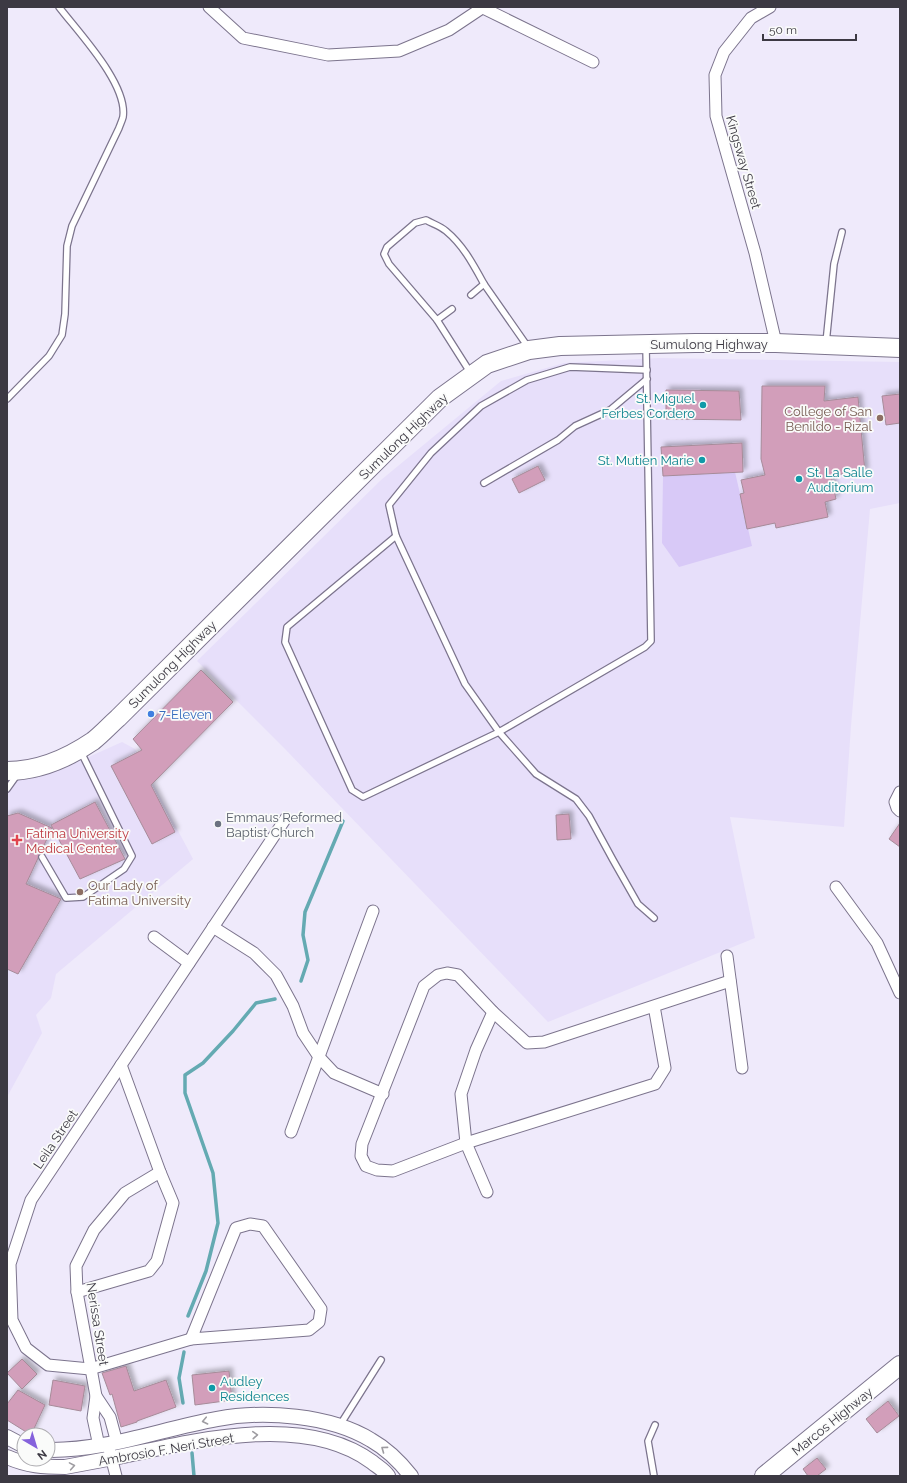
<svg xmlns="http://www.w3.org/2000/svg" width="907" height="1483" font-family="Raleway,sans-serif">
<defs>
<filter id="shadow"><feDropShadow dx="3.5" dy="-3.5" stdDeviation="2" flood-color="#0004"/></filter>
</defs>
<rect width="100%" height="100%" fill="#efeafb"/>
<!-- built -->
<g fill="#e7dffa">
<path d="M 659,358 L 900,362 L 900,503 L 870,509 L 851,726 L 844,827 L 730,817 L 755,938 L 548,1022 L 286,750 L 197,661 L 381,480 L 501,381 L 564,363 Z"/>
<path d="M 122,742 L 135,749 L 193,859 L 56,974 L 51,998 L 36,1015 L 42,1033 L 7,1097 L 7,778 L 20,779 L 41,776 L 62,769 Z"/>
</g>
<!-- green -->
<path fill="#d8c9f7" d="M 735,472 L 752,546 L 679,567 L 662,543 L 663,476 Z"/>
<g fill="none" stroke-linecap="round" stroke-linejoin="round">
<!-- stream -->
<g stroke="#64aab2" stroke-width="3.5">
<path d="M 301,981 L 308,960 L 303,935 L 305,912 L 343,821"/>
<path d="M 188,1316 L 206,1271 L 218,1223 L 213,1173 L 185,1093 L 185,1075 L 203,1063 L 233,1031 L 256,1003 L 275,999"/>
<path d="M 183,1403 L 179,1378 L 184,1352"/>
<path d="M 192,1453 L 194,1476"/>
</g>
</g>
<!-- building -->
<g fill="#d29eba" stroke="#a68b99" filter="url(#shadow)">
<path d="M 762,386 L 825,386 L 824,401 L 858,397 L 865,472 L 831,475 L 836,499 L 825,502 L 828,517 L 776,528 L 775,523 L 747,529 L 740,494 L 744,493 L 741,480 L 765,475 L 761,459 Z"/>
<path d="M 666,390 L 739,391 L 741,420 L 666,419 Z"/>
<path d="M 900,394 L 900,423 L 886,425 L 882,396 Z"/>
<path d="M 742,443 L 743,472 L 663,476 L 661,447 Z"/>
<path d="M 538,466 L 545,480 L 519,493 L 512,479 Z"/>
<path d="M 201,670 L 233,702 L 151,785 L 175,832 L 152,844 L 111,766 L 142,750 L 133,739 Z"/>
<path d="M 95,802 L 125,859 L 80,879 L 51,825 Z"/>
<path d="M 18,813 L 52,828 L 26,884 L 61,899 L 18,974 L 7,969 L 7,816 Z"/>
<path d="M 569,814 L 571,839 L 557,840 L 556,815 Z"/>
<path d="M 900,823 L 900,847 L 889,839 Z"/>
<path d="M 22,1359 L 37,1374 L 22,1389 L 7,1373 Z"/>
<path d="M 126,1366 L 134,1391 L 166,1380 L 176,1407 L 137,1421 L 137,1422 L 121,1427 L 112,1394 L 110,1395 L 102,1373 Z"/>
<path d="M 229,1371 L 232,1400 L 195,1405 L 192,1375 Z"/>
<path d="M 53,1380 L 85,1386 L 81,1411 L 49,1405 Z"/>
<path d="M 18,1390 L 45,1405 L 31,1435 L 7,1420 L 7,1404 Z"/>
<path d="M 888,1401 L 899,1416 L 877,1433 L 866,1419 Z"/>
<path d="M 817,1458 L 826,1469 L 817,1476 L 808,1476 L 803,1469 Z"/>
</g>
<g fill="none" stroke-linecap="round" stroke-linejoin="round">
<!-- service casing -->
<g stroke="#7c748d" stroke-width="8">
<g id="service">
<path d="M 471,295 L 484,284 L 528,347"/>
<path d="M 452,309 L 437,320 L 470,372"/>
<path d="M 437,320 L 389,264 L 384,254 L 387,247 L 415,223 L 426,220 C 433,224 440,226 446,231 C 463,245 473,264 484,284"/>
<path d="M 826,343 L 834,264 L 842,232"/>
<path d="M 647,370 L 570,367 L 527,380 L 481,406 L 431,453 L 389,505 L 396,536 L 465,684 L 499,732 L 536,774 L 576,799 L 589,816 L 613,860 L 638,904 L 654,918"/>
<path d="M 7,399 L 49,356 L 62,335 L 65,314 L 67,246 L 72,226 L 119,128 C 120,125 122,121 123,117 C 128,84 78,32 59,7"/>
<path d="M 484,483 L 558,440 L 575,426 L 610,410 L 647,379"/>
<path d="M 396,536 L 287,627 L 285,642 L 352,790 L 363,797 L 499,732 L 645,647 L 651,641 L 646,346"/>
<path d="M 7,789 L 17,775"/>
<path d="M 42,857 L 66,898 L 83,897 L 124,869 L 132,856 L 81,752"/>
<path d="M 340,1425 L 381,1360"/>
<path d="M 654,1476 L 648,1441 L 655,1425"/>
</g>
</g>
<!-- minor casing -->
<g stroke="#7c748d" stroke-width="13">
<g id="minor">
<path d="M 209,7 L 243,38 L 328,55 L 399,51 L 449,30 L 482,8"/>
<path d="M 481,7 L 593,62"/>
<path d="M 770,7 L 751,18 L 724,52 L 715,75 L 716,116 L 755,253 L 776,343"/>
<path d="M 900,792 L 895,802 L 897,808 L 900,811"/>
<path d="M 836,887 L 877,943 L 900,993"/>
<path d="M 213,927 L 254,953 L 276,975 L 293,1006 L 303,1033 L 319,1057 L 334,1073 L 383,1094"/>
<path d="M 154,937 L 189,963"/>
<path d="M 727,956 L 742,1068"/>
<path d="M 654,1006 L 665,1068 L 655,1084 L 466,1143 L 393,1171 L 377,1170 L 366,1166 L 361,1156 L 362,1144 L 424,986 L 438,975 L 447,973 L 458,975 L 493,1012 L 527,1043 L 544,1042 L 730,981"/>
<path d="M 291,1132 L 373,911"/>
<path d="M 487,1192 L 466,1143 L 461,1094 L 476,1050 L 493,1012"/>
<path d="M 250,1224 L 263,1226 L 321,1309 L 319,1322 L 309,1330 L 191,1339 L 236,1228 Z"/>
<path d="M 77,1292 L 149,1271 L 157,1261 L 173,1203 L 160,1172 L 121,1065"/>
<path d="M 191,1339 L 90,1369 L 48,1365 L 26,1348 L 12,1320 L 10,1264 L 31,1200 L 286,818"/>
<path d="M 96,1396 L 110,1417 L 117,1443"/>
<path d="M 108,1445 L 116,1476"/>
<path d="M 99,1446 L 93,1418 L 96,1396 L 77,1292 L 76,1266 L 94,1230 L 125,1193 L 160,1172"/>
</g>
</g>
<!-- tertiary casing -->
<g stroke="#7c748d" stroke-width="16">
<g id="tertiary">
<path d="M 7,1437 L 24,1446"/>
<path d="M 48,1450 C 106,1451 161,1429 217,1419 C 264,1410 330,1415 371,1440 C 387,1449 400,1462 411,1476"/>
<path d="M 7,1457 C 28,1466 43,1467 65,1467 C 81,1464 97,1461 113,1458 C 190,1442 303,1411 372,1462 C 378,1467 384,1470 388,1476"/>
</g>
</g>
<!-- primary casing -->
<g stroke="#7c748d" stroke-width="20">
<g id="primary">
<path d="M 7,771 C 38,771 68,758 93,741 C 102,734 110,725 118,718 L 440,398 L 487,364 L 529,350 L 560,346 L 695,343 L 776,343 L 900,348"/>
<path d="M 764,1476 L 900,1365"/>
</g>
</g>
<!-- service -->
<use href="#service" stroke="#fff" stroke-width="5.5"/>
<!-- minor -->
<use href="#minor" stroke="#fff" stroke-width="11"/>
<!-- tertiary -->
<use href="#tertiary" stroke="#fff" stroke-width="14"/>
<!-- primary -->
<use href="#primary" stroke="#fff" stroke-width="18"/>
</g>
<!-- one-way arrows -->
<defs><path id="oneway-chevron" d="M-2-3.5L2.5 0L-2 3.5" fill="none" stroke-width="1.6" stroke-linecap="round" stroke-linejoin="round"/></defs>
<g stroke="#9e9ca1">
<use href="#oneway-chevron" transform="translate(205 1421) rotate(168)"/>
<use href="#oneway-chevron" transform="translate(255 1435) rotate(-4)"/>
<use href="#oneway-chevron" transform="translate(384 1449) rotate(-144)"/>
<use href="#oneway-chevron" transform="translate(72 1466) rotate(-10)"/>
</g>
<!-- markers -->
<g fill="#0f9aa8" stroke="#fafbfa" stroke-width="1.5">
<circle cx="703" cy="405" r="4"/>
<circle cx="702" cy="460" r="4"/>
<circle cx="799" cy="479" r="4"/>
<circle cx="212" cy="1388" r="4"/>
</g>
<g fill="#8d6e63" stroke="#fafbfa" stroke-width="1.5">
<circle cx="880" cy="418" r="4"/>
<circle cx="80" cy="892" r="4"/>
</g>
<circle fill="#3f7fe0" stroke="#fafbfa" stroke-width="1.5" cx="151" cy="714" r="4"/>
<circle fill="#6b7280" stroke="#fafbfa" stroke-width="1.5" cx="218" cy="824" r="4"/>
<path fill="#e0444e" stroke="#fafbfa" stroke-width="1.5" d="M15 834h4v4h4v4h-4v4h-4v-4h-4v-4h4z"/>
<g text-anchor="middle" stroke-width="3.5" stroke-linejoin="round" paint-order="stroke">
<!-- street labels -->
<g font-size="13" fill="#3c3943" stroke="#fafbfa">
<text transform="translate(744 162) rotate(74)" y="5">Kingsway Street</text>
<text x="709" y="349">Sumulong Highway</text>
<text transform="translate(403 436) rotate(-44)" y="5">Sumulong Highway</text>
<text transform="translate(172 664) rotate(-45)" y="5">Sumulong Highway</text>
<text transform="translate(55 1139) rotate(-56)" y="5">Leila Street</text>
<text transform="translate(98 1324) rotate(81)" y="5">Nerissa Street</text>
<text transform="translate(832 1421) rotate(-39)" y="5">Marcos Highway</text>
<text transform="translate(166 1449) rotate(-10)" y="5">Ambrosio F. Neri Street</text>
</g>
<!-- culture labels -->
<g font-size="13" fill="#0d838f" stroke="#fafbfa" text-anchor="end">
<text x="695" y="403">St. Miguel<tspan x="695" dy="15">Ferbes Cordero</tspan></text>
<text x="694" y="465">St. Mutien Marie</text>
<text x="807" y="477" text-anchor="start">St. La Salle<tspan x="807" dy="15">Auditorium</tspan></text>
<text x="220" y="1386" text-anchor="start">Audley<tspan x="220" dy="15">Residences</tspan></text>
</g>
<!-- education labels -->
<g font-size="13" fill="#785e54" stroke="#fafbfa" text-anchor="end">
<text x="872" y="416">College of San<tspan x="872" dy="15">Benildo - Rizal</tspan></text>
<text x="88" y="890" text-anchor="start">Our Lady of<tspan x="88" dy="15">Fatima University</tspan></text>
</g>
<!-- shop labels -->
<g font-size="13" fill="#366cbe" stroke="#fafbfa" text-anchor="start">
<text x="159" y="719">7-Eleven</text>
</g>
<!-- worship labels -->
<g font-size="13" fill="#5b616d" stroke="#fafbfa" text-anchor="start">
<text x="226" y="822">Emmaus Reformed<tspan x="226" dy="15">Baptist Church</tspan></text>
</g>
<!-- health labels -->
<g font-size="13" fill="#be3a42" stroke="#fafbfa" text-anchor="start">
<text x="26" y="838">Fatima University<tspan x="26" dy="15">Medical Center</tspan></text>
</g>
</g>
<!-- border -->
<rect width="907" height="1483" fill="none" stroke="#3c3943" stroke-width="16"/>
<!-- north arrow -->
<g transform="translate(36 1447) rotate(142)"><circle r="19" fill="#fafbfa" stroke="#aeadb1"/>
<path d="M0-3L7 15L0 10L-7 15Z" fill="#8562dc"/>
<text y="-6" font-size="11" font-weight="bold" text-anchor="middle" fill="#3c3943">N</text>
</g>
<!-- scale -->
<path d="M763 34v6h93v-6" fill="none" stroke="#3c3943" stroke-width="2"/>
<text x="769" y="34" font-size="12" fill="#3c3943" stroke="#fafbfa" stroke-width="3" paint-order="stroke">50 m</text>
</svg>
